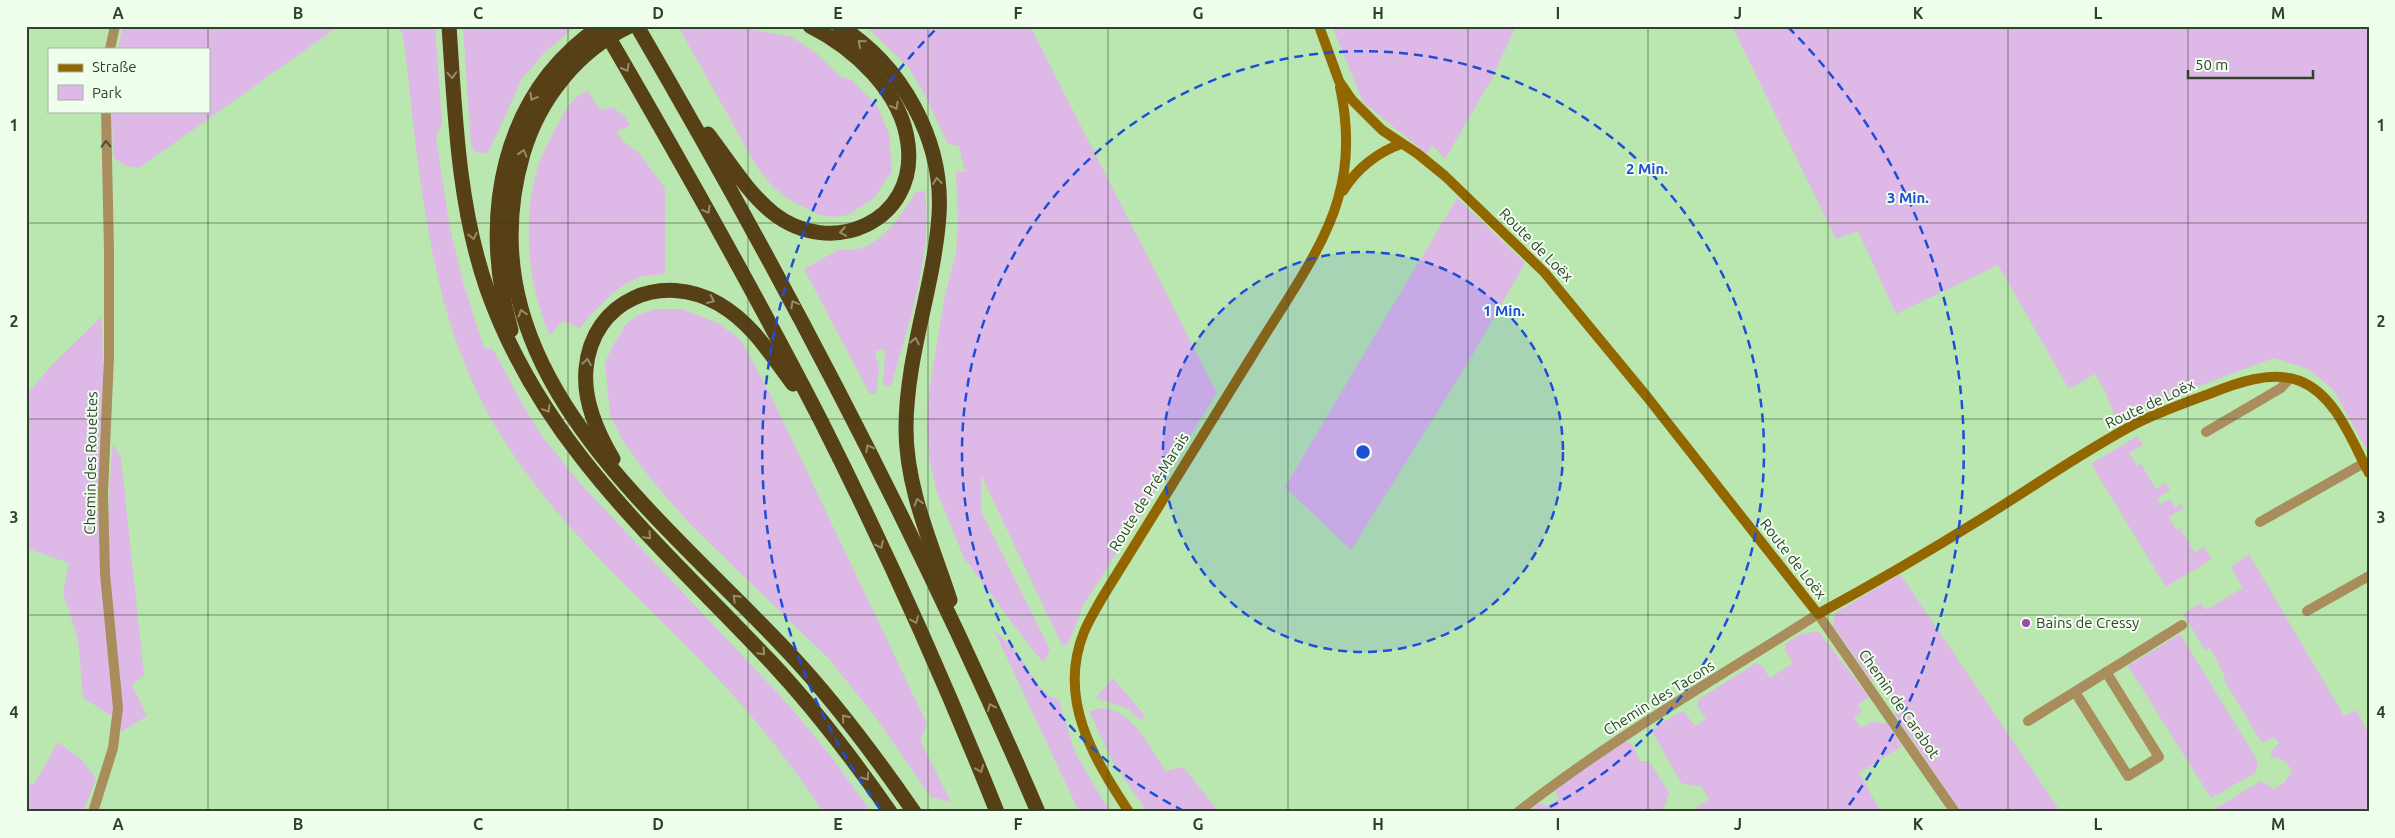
<svg xmlns="http://www.w3.org/2000/svg" width="2395" height="838" font-family="Ubuntu,sans-serif">
<rect width="100%" height="100%" fill="#bae7b0"/>
<!-- green -->
<g fill="#deb8e7">
<path d="M 123,26 L 339,26 L 139,168 L 124,165 L 113,157 L 112,111 L 209,111 L 209,49 L 118,49 Z"/>
<path d="M 396,26 L 435,26 L 442,123 L 436,138 L 450,228 L 463,282 L 484,348 L 493,349 L 519,398 L 539,432 L 577,480 L 786,702 L 834,760 L 871,812 L 823,812 C 792,765 757,720 718,679 C 635,591 536,510 481,400 C 425,290 418,155 403,34 Z"/>
<path d="M 463,26 L 569,26 L 571,30 L 544,53 L 522,79 L 488,153 L 475,152 L 471,146 Z"/>
<path d="M 678,26 L 731,26 L 792,37 L 816,53 L 841,77 L 852,80 L 877,106 L 889,133 L 892,171 L 874,198 L 848,215 L 833,217 L 819,215 L 788,199 L 773,187 L 757,167 Z"/>
<path d="M 866,26 L 1030,26 L 1217,393 L 1083,606 L 1068,644 L 1062,645 L 981,475 L 981,511 L 1050,650 L 1044,662 L 1034,652 L 964,558 L 936,489 L 929,456 L 927,423 L 929,392 L 945,295 L 956,253 L 958,221 L 956,172 L 965,172 L 959,146 L 948,144 L 924,93 L 909,68 Z"/>
<path d="M 1332,26 L 1516,26 L 1491,80 L 1445,159 L 1432,145 L 1427,154 L 1363,102 Z"/>
<path d="M 1732,26 L 2369,26 L 2369,453 L 2332,388 L 2308,369 L 2274,358 L 2115,417 L 2105,391 L 2095,374 L 2069,389 L 1998,265 L 1896,314 L 1858,231 L 1836,239 Z"/>
<path d="M 588,91 L 600,110 L 612,107 L 625,116 L 630,126 L 616,131 L 623,141 L 638,152 L 665,188 L 665,274 C 656,275 645,275 637,278 C 614,288 596,309 580,328 L 563,321 L 550,335 C 527,285 522,219 538,166 C 542,153 550,140 556,128 C 564,113 572,96 588,91 Z"/>
<path d="M 925,191 C 933,257 908,324 891,386 L 883,385 L 885,350 L 875,351 L 879,368 L 876,394 L 870,394 L 804,269 L 840,249 C 875,257 900,217 916,192 Z"/>
<path d="M 1457,198 L 1525,263 L 1469,361 L 1351,550 L 1285,487 Z"/>
<path d="M 654,309 L 682,309 L 718,323 L 741,340 L 772,398 L 927,724 L 920,740 L 951,802 L 931,797 L 876,718 L 830,660 L 690,524 L 650,478 L 623,441 L 610,414 L 605,363 L 612,347 L 627,323 L 641,314 Z"/>
<path d="M 102,316 L 103,373 L 100,492 L 114,707 L 112,716 L 83,698 L 78,639 L 63,593 L 69,563 L 26,548 L 26,395 L 54,363 Z"/>
<path d="M 2137,436 L 2143,445 L 2129,453 L 2137,466 L 2141,464 L 2156,489 L 2166,483 L 2170,490 L 2157,498 L 2160,504 L 2171,499 L 2175,508 L 2182,504 L 2184,508 L 2169,517 L 2176,530 L 2180,528 L 2195,553 L 2204,547 L 2212,559 L 2166,587 L 2091,464 Z"/>
<path d="M 113,443 L 121,458 L 144,675 L 132,685 L 147,716 L 121,732 C 123,680 114,631 110,580 C 106,534 109,489 113,443 Z"/>
<path d="M 2249,554 L 2344,716 L 2356,710 L 2369,733 L 2369,806 L 2359,812 L 2209,812 L 2261,781 L 2273,789 L 2285,782 L 2292,771 C 2287,762 2282,758 2271,757 L 2271,752 L 2279,743 L 2274,737 L 2262,743 L 2224,680 L 2225,676 L 2210,648 L 2205,650 L 2183,614 L 2201,603 L 2206,610 L 2243,588 L 2231,567 Z"/>
<path d="M 1900,574 L 2061,812 L 1961,812 L 1894,713 L 1899,709 L 1883,684 L 1871,680 L 1833,626 L 1835,613 Z"/>
<path d="M 994,630 C 1001,637 1010,645 1017,653 C 1029,669 1039,694 1059,700 L 1075,753 L 1110,812 L 1079,812 Z"/>
<path d="M 1818,631 L 1869,697 L 1857,705 L 1862,712 L 1854,718 L 1861,728 L 1871,722 L 1887,723 L 1902,746 L 1859,773 L 1881,812 L 1690,812 L 1709,799 L 1701,786 L 1682,784 L 1651,730 L 1680,712 L 1684,712 L 1695,726 L 1706,719 L 1697,705 L 1699,699 L 1756,663 L 1761,665 L 1770,678 L 1793,663 L 1785,650 L 1785,644 L 1799,635 Z"/>
<path d="M 2180,634 L 2258,761 L 2255,773 L 2211,798 L 2128,666 Z"/>
<path d="M 1113,678 L 1145,716 L 1141,720 L 1128,709 L 1096,698 Z"/>
<path d="M 1103,708 C 1134,711 1149,747 1166,771 L 1183,767 L 1219,812 L 1147,812 L 1113,762 L 1089,711 Z"/>
<path d="M 58,742 L 82,760 L 96,779 L 83,812 L 26,812 L 26,783 L 34,784 Z"/>
<path d="M 1625,742 L 1632,744 L 1640,761 L 1649,761 L 1669,793 L 1663,812 L 1528,812 L 1540,803 L 1547,806 L 1559,799 L 1554,790 Z"/>
</g>
<g fill="none" stroke-linecap="round" stroke-linejoin="round">
<!-- street -->
<g stroke="#aa8d5c" stroke-width="10">
<path d="M 110,49 L 115,26"/>
<path d="M 2206,432 L 2281,388 L 2290,378"/>
<path d="M 2260,522 L 2364,463"/>
<path d="M 2307,611 L 2369,576"/>
<path d="M 2075,692 L 2128,776 L 2159,757 L 2106,672"/>
<path d="M 2028,721 L 2182,625"/>
<path d="M 93,812 L 113,748 L 118,708 L 105,574 L 103,493 L 109,357 L 109,251 L 106,111"/>
<path d="M 1518,812 C 1613,738 1717,678 1818,614 L 1955,812"/>
</g>
<!-- secondary -->
<g stroke="#926700" stroke-width="10">
<path d="M 1319,26 L 1339,81 L 1352,100 L 1382,130 L 1418,154 L 1445,176 L 1545,273 L 1648,398 L 1818,614 C 1873,584 1928,552 1981,519 C 2033,487 2082,452 2135,424 C 2159,412 2184,403 2209,394 C 2236,383 2271,370 2300,381 C 2336,395 2352,442 2369,473"/>
<path d="M 1343,191 C 1356,169 1378,152 1401,144"/>
<path d="M 1129,812 C 1093,757 1057,699 1084,632 C 1089,620 1096,609 1102,598 C 1153,515 1204,433 1255,351 C 1283,305 1324,249 1338,199 C 1349,162 1348,124 1340,87"/>
</g>
<!-- highway -->
<g stroke="#574015" stroke-width="15">
<path d="M 449,26 C 455,114 458,206 487,289 C 542,446 661,545 771,662 C 814,708 853,759 890,812"/>
<path d="M 602,26 C 678,156 752,287 821,421 C 885,548 944,679 997,812"/>
<path d="M 630,26 C 578,50 539,99 523,154 C 460,371 661,515 790,654 C 836,703 876,757 914,812"/>
<path d="M 637,26 C 785,280 922,541 1038,812"/>
<path d="M 839,26 C 902,65 944,141 939,215 C 934,288 906,355 906,429 C 906,488 932,545 950,600"/>
<path d="M 708,134 C 728,160 747,192 773,213 C 831,259 918,222 908,144 C 902,92 854,48 810,26"/>
<path d="M 511,330 C 479,219 500,94 601,26"/>
<path d="M 613,459 C 597,432 583,401 586,369 C 592,300 662,271 719,304 C 752,323 771,355 793,384"/>
</g>
</g>
<!-- one-way arrows -->
<defs><path id="oneway-chevron" d="M-2-3.5L2.5 0L-2 3.5" fill="none" stroke-width="1.6" stroke-linecap="round" stroke-linejoin="round" transform="scale(1.25)"/></defs>
<g stroke="#948c6b">
<use href="#oneway-chevron" transform="translate(861 43) rotate(-140)"/>
<use href="#oneway-chevron" transform="translate(626 68) rotate(60)"/>
<use href="#oneway-chevron" transform="translate(452 75) rotate(86)"/>
<use href="#oneway-chevron" transform="translate(533 97) rotate(119)"/>
<use href="#oneway-chevron" transform="translate(895 106) rotate(62)"/>
<use href="#oneway-chevron" transform="translate(523 153) rotate(-73)"/>
<use href="#oneway-chevron" transform="translate(937 181) rotate(-97)"/>
<use href="#oneway-chevron" transform="translate(707 210) rotate(61)"/>
<use href="#oneway-chevron" transform="translate(843 232) rotate(172)"/>
<use href="#oneway-chevron" transform="translate(473 236) rotate(77)"/>
<use href="#oneway-chevron" transform="translate(711 300) rotate(25)"/>
<use href="#oneway-chevron" transform="translate(794 304) rotate(-119)"/>
<use href="#oneway-chevron" transform="translate(522 313) rotate(-106)"/>
<use href="#oneway-chevron" transform="translate(915 341) rotate(-79)"/>
<use href="#oneway-chevron" transform="translate(587 362) rotate(-81)"/>
<use href="#oneway-chevron" transform="translate(547 409) rotate(59)"/>
<use href="#oneway-chevron" transform="translate(869 448) rotate(-117)"/>
<use href="#oneway-chevron" transform="translate(918 502) rotate(-107)"/>
<use href="#oneway-chevron" transform="translate(648 536) rotate(47)"/>
<use href="#oneway-chevron" transform="translate(880 545) rotate(65)"/>
<use href="#oneway-chevron" transform="translate(736 598) rotate(-135)"/>
<use href="#oneway-chevron" transform="translate(915 620) rotate(66)"/>
<use href="#oneway-chevron" transform="translate(762 652) rotate(46)"/>
<use href="#oneway-chevron" transform="translate(991 707) rotate(-114)"/>
<use href="#oneway-chevron" transform="translate(845 718) rotate(-129)"/>
<use href="#oneway-chevron" transform="translate(980 769) rotate(68)"/>
<use href="#oneway-chevron" transform="translate(866 777) rotate(55)"/>
</g>
<use stroke="#485136" href="#oneway-chevron" transform="translate(106 144) rotate(-91)"/>
<!-- grid -->
<path fill="none" stroke="#30422c" stroke-width="1" stroke-opacity="0.55" d="M 208,26 L 208,49M 388,26 L 388,812M 568,26 L 568,812M 748,26 L 748,812M 928,26 L 928,812M 1108,26 L 1108,812M 1288,26 L 1288,812M 1468,26 L 1468,812M 1648,26 L 1648,812M 1828,26 L 1828,812M 2008,26 L 2008,812M 2188,26 L 2188,812M 208,111 L 208,812M 26,223 L 2369,223M 26,419 L 2369,419M 26,615 L 2369,615"/>
<!-- distance rings -->
<circle cx="1363" cy="452" r="200" fill="#1d4ed8" fill-opacity=".12"/>
<g fill="none" stroke="#1d4ed8" stroke-width="2.5" stroke-dasharray="9 6">
<circle cx="1363" cy="452" r="200"/>
<path d="M1184 811A401 401 0 1 1 1542 811"/>
<path d="M880 809A601 601 0 0 1 938 27M1788 27A601 601 0 0 1 1846 809"/>
</g>
<!-- markers -->
<circle fill="#9f46b3" stroke="#f0feed" stroke-width="2" cx="2026" cy="623" r="5"/>
<g text-anchor="middle" stroke-width="4" stroke-linejoin="round" paint-order="stroke">
<!-- street labels -->
<g font-size="15" fill="#30422c" stroke="#f0feed">
<text transform="translate(1536 245) rotate(45)" y="5">Route de Loëx</text>
<text transform="translate(2150 404) rotate(-25)" y="5">Route de Loëx</text>
<text transform="translate(91 463) rotate(-89)" y="5">Chemin des Rouettes</text>
<text transform="translate(1149 492) rotate(-58)" y="5">Route de Pré-Marais</text>
<text transform="translate(1793 559) rotate(52)" y="5">Route de Loëx</text>
<text transform="translate(1659 698) rotate(-32)" y="5">Chemin des Tacons</text>
<text transform="translate(1899 704) rotate(55)" y="5">Chemin de Carabot</text>
</g>
<!-- poi labels -->
<g font-size="15" fill="#30422c" stroke="#f0feed" text-anchor="start">
<text x="2036" y="628">Bains de Cressy</text>
</g>
</g>
<circle cx="1363" cy="452" r="8" fill="#1d4ed8" stroke="#f0feed" stroke-width="2.5"/>
<g font-size="15" text-anchor="middle" font-weight="bold" fill="#1d4ed8" stroke="#f0feed" stroke-width="4" stroke-linejoin="round" paint-order="stroke">
<text x="1647" y="174">2 Min.</text>
<text x="1908" y="203">3 Min.</text>
<text x="1504" y="316">1 Min.</text>
</g>
<!-- border -->
<rect width="2395" height="838" fill="none" stroke="#f0feed" stroke-width="55"/>
<!-- legend -->
<rect x="48" y="48" width="162" height="65" fill="#f0feed" stroke="#a3b3a0"/>
<rect x="58" y="64" width="25" height="8" fill="#926700" stroke="#a3b3a0"/>
<text x="92" y="72" font-size="15" fill="#30422c">Straße</text>
<rect x="58" y="85" width="25" height="15" fill="#deb8e7" stroke="#a3b3a0"/>
<text x="92" y="98" font-size="15" fill="#30422c">Park</text>
<!-- scale -->
<path d="M2188 70v8h125v-8" fill="none" stroke="#30422c" stroke-width="2.5"/>
<text x="2195" y="70" font-size="15" fill="#30422c" stroke="#f0feed" stroke-width="4" paint-order="stroke">50 m</text>
<rect x="28" y="28" width="2340" height="782" fill="none" stroke="#30422c" stroke-width="2"/>
<g font-size="16" text-anchor="middle" font-weight="bold" fill="#30422c">
<text x="118" y="19">A</text>
<text x="298" y="19">B</text>
<text x="478" y="19">C</text>
<text x="658" y="19">D</text>
<text x="838" y="19">E</text>
<text x="1018" y="19">F</text>
<text x="1198" y="19">G</text>
<text x="1378" y="19">H</text>
<text x="1558" y="19">I</text>
<text x="1738" y="19">J</text>
<text x="1918" y="19">K</text>
<text x="2098" y="19">L</text>
<text x="2278" y="19">M</text>
<text x="14" y="131">1</text>
<text x="2381" y="131">1</text>
<text x="14" y="327">2</text>
<text x="2381" y="327">2</text>
<text x="14" y="523">3</text>
<text x="2381" y="523">3</text>
<text x="14" y="718">4</text>
<text x="2381" y="718">4</text>
<text x="118" y="830">A</text>
<text x="298" y="830">B</text>
<text x="478" y="830">C</text>
<text x="658" y="830">D</text>
<text x="838" y="830">E</text>
<text x="1018" y="830">F</text>
<text x="1198" y="830">G</text>
<text x="1378" y="830">H</text>
<text x="1558" y="830">I</text>
<text x="1738" y="830">J</text>
<text x="1918" y="830">K</text>
<text x="2098" y="830">L</text>
<text x="2278" y="830">M</text>
</g>
</svg>
